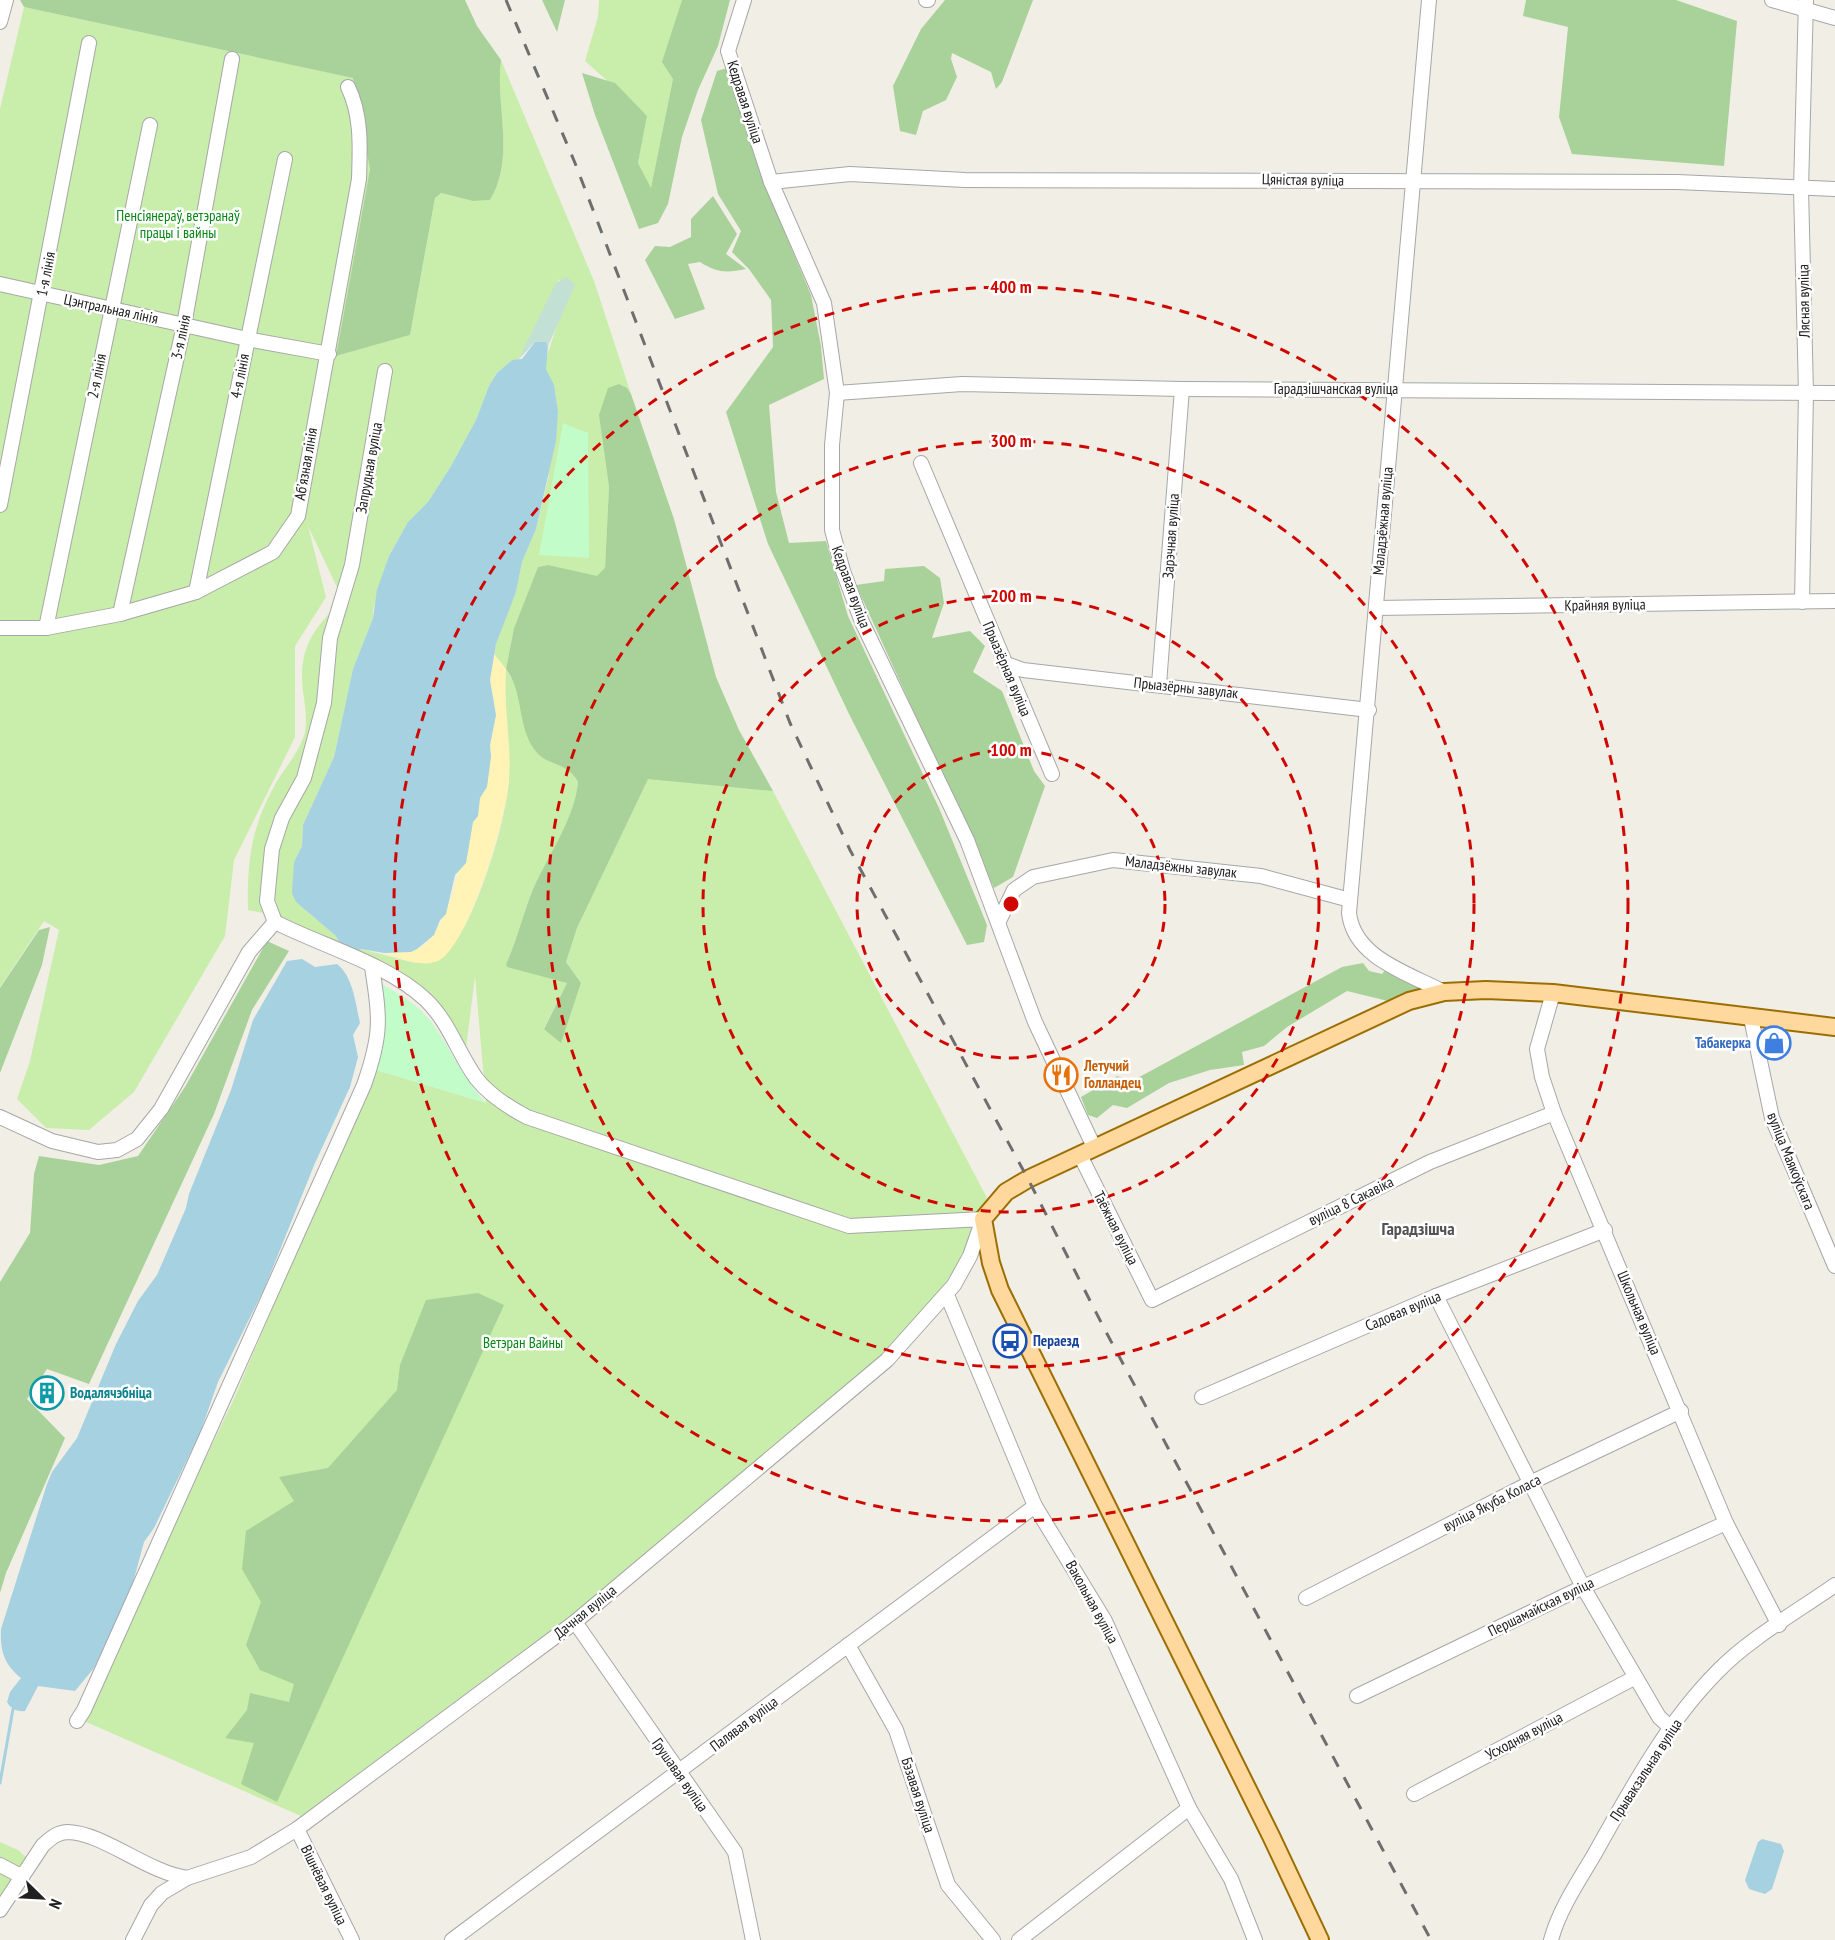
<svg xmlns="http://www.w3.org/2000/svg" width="1835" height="1940" font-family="'PT Sans Narrow',sans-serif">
<rect width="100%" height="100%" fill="#f1eee6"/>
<!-- grass -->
<g fill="#c9edaa">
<path d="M 599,0 L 682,0 L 663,62 L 673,79 L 651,189 L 638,163 L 647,116 L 585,61 L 598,17 Z"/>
<path d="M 24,7 L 354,78 L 370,169 L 336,356 L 410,335 L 435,198 L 440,193 L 473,201 L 490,200 C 516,157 495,105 501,60 L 594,281 L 631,394 L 627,388 L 602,437 L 609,487 L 605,569 L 597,577 L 548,565 L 538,567 L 514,628 L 506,669 L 517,688 L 527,733 L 547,760 L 566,766 L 578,782 C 575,819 551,852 535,885 C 523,910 519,939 506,964 L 567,983 L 544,1028 L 561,1042 L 581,983 L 566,962 L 577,928 L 648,778 L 773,791 L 987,1198 L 980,1211 L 967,1248 L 945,1289 L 896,1344 L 617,1581 L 301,1816 L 84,1721 L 148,1578 L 234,1399 L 373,1069 L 486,1103 L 475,976 L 466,1048 L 447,1015 L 355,952 L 361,949 L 415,963 L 437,961 C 445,952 455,943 461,933 C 481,900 509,813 509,775 C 510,740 503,705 506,669 L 494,654 L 498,635 L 516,592 L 522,562 L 536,529 L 548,479 L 558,411 L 554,386 L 546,369 L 546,359 L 559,319 L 567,303 L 559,279 L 518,360 L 512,360 L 497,373 L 489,386 L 476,420 L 451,466 L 428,502 L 408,522 L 389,556 L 373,610 L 373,618 L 353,669 L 334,757 L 303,825 L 302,846 L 294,862 L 296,902 L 336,936 L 340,944 L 269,914 L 248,910 C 247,861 251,827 276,783 C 285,768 298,753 304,736 C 308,723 305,705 303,691 C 298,649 313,628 343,600 L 308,526 L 326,597 L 295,646 L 295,737 L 234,860 L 225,936 L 134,1092 L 89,1130 L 46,1128 L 17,1099 L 30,1061 L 59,930 L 44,921 L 0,987 L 0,109 Z"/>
<path d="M 0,1842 L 18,1850 L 26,1857 L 0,1899 Z"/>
</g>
<!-- forest -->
<g fill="#a8d299">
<path d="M 20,0 L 465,0 L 477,26 L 501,60 C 495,106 516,156 490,200 L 473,201 L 441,193 L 435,198 L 410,335 L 336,356 L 370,169 L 353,78 L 24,7 Z"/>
<path d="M 542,0 L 565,0 L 557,32 Z"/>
<path d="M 682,0 L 730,0 L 718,46 L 698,90 L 682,137 L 668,204 L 658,223 L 639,229 L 595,115 L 582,73 L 615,83 L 647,116 L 638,163 L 651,188 L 673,79 L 662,62 Z"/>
<path d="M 945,0 L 1033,0 L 1002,82 L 996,89 L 991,72 L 952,53 L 951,59 L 957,77 L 946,100 L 923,111 L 916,135 L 900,131 L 893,86 L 921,29 Z"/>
<path d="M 1526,0 L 1676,0 L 1737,21 L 1724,166 L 1572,154 L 1559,117 L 1568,27 L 1523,16 Z"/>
<path d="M 727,68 L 764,183 L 811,295 L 821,346 L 824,379 L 769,405 L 776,492 L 789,543 L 826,541 L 848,616 L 939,808 L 987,925 L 984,942 L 967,945 L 850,716 L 768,544 L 726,412 L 773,347 L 771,300 L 749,269 L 732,252 L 741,231 L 718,194 L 701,120 L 717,71 Z"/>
<path d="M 713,196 L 737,234 L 726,254 L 746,269 C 727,273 717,273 700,262 L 688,264 L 705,309 L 675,319 L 645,260 L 655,246 L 670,247 L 691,237 L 691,219 Z"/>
<path d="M 619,384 L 627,388 L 631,394 L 674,519 L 716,677 L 739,730 L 773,791 L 648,779 L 577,928 L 566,962 L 581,983 L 561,1043 L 544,1029 L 567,983 L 507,967 L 506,964 C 518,939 523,912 534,887 C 549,854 575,818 578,782 C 566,760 546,767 534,749 C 517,725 524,693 506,669 L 514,628 L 538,567 L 548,565 L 597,576 L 605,568 L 609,487 L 599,415 L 608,388 Z"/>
<path d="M 924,566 L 940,578 L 944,603 L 932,638 L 970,631 L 985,646 L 973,672 L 1002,691 L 1034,771 L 1045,786 L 1013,877 L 994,888 L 856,585 L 884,581 L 885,569 Z"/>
<path d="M 50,927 L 42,965 L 0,1073 L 0,988 L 39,930 Z"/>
<path d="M 267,941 L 289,951 L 252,1010 L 214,1114 L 89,1384 L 47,1369 L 27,1399 L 65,1438 L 6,1573 L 0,1593 L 0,1282 L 30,1233 L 34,1174 L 39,1156 L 99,1165 L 138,1156 L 185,1087 Z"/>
<path d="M 1363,963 L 1369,971 L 1382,974 L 1387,968 L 1425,989 L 1392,1002 L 1347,991 L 1287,1027 L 1264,1046 L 1242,1052 L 1244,1065 L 1210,1070 L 1169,1083 L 1127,1108 L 1113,1105 L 1097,1118 L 1088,1115 L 1081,1097 L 1117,1076 L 1132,1081 L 1342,967 Z"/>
<path d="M 478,1293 L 504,1305 L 277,1802 L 241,1784 L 254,1743 L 225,1738 L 247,1710 L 250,1693 L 289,1702 L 294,1684 L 260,1670 L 246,1645 L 261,1602 L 242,1569 L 246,1531 L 294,1501 L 279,1477 L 328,1468 L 397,1390 L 400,1365 L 426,1300 Z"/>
</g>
<!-- wetland -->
<path fill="#c2e0d3" d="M 567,277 L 575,285 L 548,346 L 546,342 L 535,342 L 518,360 L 556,283 Z"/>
<!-- sand -->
<path fill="#fff3b6" d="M 494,654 L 506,669 C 503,706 512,743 509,780 C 507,814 469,947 438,961 C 421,968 400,958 384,953 C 394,952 408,953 417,949 C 435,942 450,904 454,887 C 458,875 456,871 466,863 L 473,822 L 478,816 L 480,798 L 487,787 L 491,757 L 490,745 L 496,715 L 490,680 Z"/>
<!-- park -->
<g fill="#c2fcc9">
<path d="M 563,423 L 588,433 L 589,558 L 539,555 Z"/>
<path d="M 366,975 C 387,988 411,998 428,1018 C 450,1045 461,1077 486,1103 L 373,1069 L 372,995 Z"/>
</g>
<!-- water -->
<g fill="#a5d1e0">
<path d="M 535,342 L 546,342 L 548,346 L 546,369 L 554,385 L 558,411 L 556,441 L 536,529 L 522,562 L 516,592 L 496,644 L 490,680 L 496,715 L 490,745 L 491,757 L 487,787 L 480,798 L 478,816 L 473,822 L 466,863 L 455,875 L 446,914 L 440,920 L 434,935 L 417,949 L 411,952 L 384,953 L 361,949 L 355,952 L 340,944 L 336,936 L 296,902 L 292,893 L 294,862 L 302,846 L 303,825 L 334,757 L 353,669 L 373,618 L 377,590 L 389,556 L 408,522 L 428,502 L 451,466 L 476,420 L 489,386 L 497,373 L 512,360 L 522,359 Z"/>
<path d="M 302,959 L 315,967 L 337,964 C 353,976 356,1005 360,1023 L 353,1035 L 358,1057 L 350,1087 L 315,1163 L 265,1287 L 218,1382 L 200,1433 L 154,1528 L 144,1542 L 131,1590 L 94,1668 L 75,1691 L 38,1686 L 25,1711 C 17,1712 11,1709 7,1702 L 10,1692 L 21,1678 C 4,1664 0,1651 1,1629 L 47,1484 L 52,1472 L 77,1438 L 116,1344 L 138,1301 L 157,1275 L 186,1208 L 189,1194 L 231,1090 L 253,1020 L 287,961 Z"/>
<path d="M 1762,1839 L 1781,1844 L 1784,1851 L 1772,1889 L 1765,1894 L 1749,1889 L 1745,1880 L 1758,1842 Z"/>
</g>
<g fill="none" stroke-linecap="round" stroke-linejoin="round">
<!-- stream -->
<path stroke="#a5d1e0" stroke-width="3" d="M 0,1783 L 13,1709"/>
<!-- minor casing -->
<g stroke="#a7a7a7" stroke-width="16">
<g id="minor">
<path d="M 744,0 L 728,51 L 771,182 L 824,303 L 837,393 L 832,445 L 832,530 L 843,571 L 862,622 L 967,840 L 1035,1022 L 1094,1147"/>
<path d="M 926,0 L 928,0"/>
<path d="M 1429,0 L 1349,913 C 1354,958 1408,973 1444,992"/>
<path d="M 1772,0 L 1835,18"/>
<path d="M 0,22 L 6,0"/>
<path d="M 771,182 L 850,174 L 965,180 L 1677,182 L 1835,189"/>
<path d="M 0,284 L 247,339 L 329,354"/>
<path d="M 837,393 L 962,384 L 1182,389 L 1835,393"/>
<path d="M 921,463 L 1052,774"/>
<path d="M 0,505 L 89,43"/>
<path d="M 196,592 L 285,159"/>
<path d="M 1802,602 L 1806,393 L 1801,189 L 1806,0"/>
<path d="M 1376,608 L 1835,601"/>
<path d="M 120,614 L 184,325 L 232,59"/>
<path d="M 0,628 L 46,628 L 120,614 L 196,592 L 273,552 L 298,516 L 359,179 C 360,148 362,116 348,87"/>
<path d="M 46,628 L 150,125"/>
<path d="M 1004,663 L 1023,670 L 1369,710"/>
<path d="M 1159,684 L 1182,389"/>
<path d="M 999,921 L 1014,890 L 1033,877 L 1113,860 L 1261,876 L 1350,900"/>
<path d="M 275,922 L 267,901 L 272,849 L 282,818 L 304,778 L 324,703 L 330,638 L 352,565 L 385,371"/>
<path d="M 1553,993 L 1537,1049 L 1542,1077 L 1554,1113 L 1726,1523 L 1779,1625"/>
<path d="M 1751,1018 L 1772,1118 L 1835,1266"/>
<path d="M 0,1117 L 52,1141 L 98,1152 L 117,1150 L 137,1139 L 161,1109 L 249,952 L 275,922 C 322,946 388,964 426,1000 C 449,1022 458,1053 476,1078 C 489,1095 508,1107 527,1117 L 849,1226 L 983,1219 L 970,1256 L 954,1285 L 887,1360 L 575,1622 L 297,1829 L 251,1857 L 187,1878 L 162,1893 L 151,1905 L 133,1940"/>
<path d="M 1080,1155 L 1152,1300 L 1430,1162 L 1554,1113"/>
<path d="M 947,1295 L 1035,1506 L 1105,1621 L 1189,1808 L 1231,1879 L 1255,1940"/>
<path d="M 1436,1296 L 1583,1587 L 1659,1717 L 1671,1728"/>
<path d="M 1202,1397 L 1436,1296 L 1605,1230"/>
<path d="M 1306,1598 L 1530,1483 L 1681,1411"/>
<path d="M 575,1622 L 735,1852 L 753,1940"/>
<path d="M 848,1645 L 896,1730 L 948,1885 L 993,1940"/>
<path d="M 1357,1696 L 1583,1587 L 1726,1523"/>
<path d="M 77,1721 L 84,1710 L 364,1085 C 382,1034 380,1019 372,967"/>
<path d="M 1414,1794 L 1634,1678"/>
<path d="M 297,1829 L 352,1940"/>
<path d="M 0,1865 L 21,1876"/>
<path d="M 0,1910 L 43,1845 C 50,1839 57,1832 68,1832 C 103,1833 147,1872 187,1878"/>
<path d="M 452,1940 L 1035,1506"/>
<path d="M 1019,1940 L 1189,1808"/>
<path d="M 1551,1940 C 1559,1910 1578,1882 1594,1855 C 1630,1791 1666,1723 1718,1671 C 1749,1639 1798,1611 1835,1585"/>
</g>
</g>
<!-- major casing -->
<g stroke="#9c6e00" stroke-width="20">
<path id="major" d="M 1320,1940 L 1271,1836 L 1000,1290 L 991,1263 L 983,1219 L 1006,1192 L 1028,1179 L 1409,1001 L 1444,992 L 1486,990 L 1553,993 L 1835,1027"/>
</g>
<!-- minor -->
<use href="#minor" stroke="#fff" stroke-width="14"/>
<!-- major -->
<use href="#major" stroke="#ffd89d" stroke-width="16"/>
<!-- rail -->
<path stroke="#6e6e6e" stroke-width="3" stroke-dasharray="12 12" stroke-linecap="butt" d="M 506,0 L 575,163 L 790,723 L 850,850 L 1028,1179 L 1105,1330 L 1431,1940"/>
</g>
<!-- distance rings -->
<g fill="none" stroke="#d00700" stroke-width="3" stroke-dasharray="10 8">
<circle cx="1011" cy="904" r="154"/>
<circle cx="1011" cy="904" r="308"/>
<circle cx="1011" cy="904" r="463"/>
<circle cx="1011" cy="904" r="617"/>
</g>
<!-- icons -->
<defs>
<g id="shop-ring" transform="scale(1.725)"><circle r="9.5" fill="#fff" stroke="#3f7fe0" stroke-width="1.5"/><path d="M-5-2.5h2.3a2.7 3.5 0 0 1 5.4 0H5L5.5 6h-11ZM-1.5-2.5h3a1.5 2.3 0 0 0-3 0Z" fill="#3f7fe0"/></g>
<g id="restaurant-ring" transform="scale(1.725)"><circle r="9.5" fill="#fff" stroke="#e8710a" stroke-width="1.5"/><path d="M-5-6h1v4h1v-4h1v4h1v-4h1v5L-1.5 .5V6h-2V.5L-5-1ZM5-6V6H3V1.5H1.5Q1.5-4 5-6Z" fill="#e8710a"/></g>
<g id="bus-ring" transform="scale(1.725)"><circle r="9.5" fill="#fff" stroke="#1a4fb4" stroke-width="1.5"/><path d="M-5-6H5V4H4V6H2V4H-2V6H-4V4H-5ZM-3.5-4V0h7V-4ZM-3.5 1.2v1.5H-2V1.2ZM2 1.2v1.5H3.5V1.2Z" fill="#1a4fb4"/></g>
<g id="building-ring" transform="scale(1.725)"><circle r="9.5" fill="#fff" stroke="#0f9aa8" stroke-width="1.5"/><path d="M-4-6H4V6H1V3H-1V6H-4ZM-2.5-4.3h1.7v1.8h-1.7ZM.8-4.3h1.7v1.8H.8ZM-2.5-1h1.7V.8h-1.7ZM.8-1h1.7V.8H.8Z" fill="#0f9aa8"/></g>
</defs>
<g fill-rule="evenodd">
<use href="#shop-ring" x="1774" y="1043"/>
<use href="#restaurant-ring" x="1061" y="1075"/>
<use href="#bus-ring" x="1010" y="1341"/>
<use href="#building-ring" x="47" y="1393"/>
</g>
<g text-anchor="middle" stroke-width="5" stroke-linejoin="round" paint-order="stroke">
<!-- street labels -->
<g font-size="15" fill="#202020" stroke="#fff">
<text transform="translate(745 102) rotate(72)" y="5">Кедравая вуліца</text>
<text transform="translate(1303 180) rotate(1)" y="5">Цяністая вуліца</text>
<text transform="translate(46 274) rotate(-79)" y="5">1-я лінія</text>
<text transform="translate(1804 301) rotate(-91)" y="5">Лясная вуліца</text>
<text transform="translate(111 309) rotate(12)" y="5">Цэнтральная лінія</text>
<text transform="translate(181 337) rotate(-78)" y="5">3-я лінія</text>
<text transform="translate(97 376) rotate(-79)" y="5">2-я лінія</text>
<text transform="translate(240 376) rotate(-79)" y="5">4-я лінія</text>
<text x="1336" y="394">Гарадзішчанская вуліца</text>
<text transform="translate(306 464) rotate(-80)" y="5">Абʼязная лінія</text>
<text transform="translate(369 468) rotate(-80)" y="5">Запрудная вуліца</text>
<text transform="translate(1383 521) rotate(-85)" y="5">Маладзёжная вуліца</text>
<text transform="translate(1171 536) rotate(-86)" y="5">Зарэчная вуліца</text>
<text transform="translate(851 587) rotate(70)" y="5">Кедравая вуліца</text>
<text transform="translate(1605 605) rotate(-1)" y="5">Крайняя вуліца</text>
<text transform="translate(1007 669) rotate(67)" y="5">Прыазёрная вуліца</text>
<text transform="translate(1186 688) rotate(6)" y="5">Прыазёрны завулак</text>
<text transform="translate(1181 867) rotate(6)" y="5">Маладзёжны завулак</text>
<text transform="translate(1791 1161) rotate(68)" y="5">вуліца Маякоўскага</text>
<text transform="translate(1351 1201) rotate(-26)" y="5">вуліца 8 Сакавіка</text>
<text transform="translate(1116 1228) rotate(63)" y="5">Таёжная вуліца</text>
<text transform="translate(1403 1311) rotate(-23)" y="5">Садовая вуліца</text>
<text transform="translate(1639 1313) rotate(67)" y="5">Школьная вуліца</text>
<text transform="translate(1492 1503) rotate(-27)" y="5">вуліца Якуба Коласа</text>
<text transform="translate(1092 1602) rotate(61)" y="5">Вакольная вуліца</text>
<text transform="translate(1541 1607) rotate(-26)" y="5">Першамайская вуліца</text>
<text transform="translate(585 1612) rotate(-39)" y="5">Дачная вуліца</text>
<text transform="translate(744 1724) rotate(-37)" y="5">Палявая вуліца</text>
<text transform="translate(1524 1736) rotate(-28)" y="5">Усходняя вуліца</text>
<text transform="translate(1646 1770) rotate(-57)" y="5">Прывакзальная вуліца</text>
<text transform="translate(680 1775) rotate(55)" y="5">Грушавая вуліца</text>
<text transform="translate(918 1795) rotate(72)" y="5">Бэзавая вуліца</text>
<text transform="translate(324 1885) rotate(64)" y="5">Вішнёвая вуліца</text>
</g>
<!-- park labels -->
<g font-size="15" fill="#078616" stroke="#fff">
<text x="178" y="221">Пенсіянераў, ветэранаў<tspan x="178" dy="17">працы і вайны</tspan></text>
<text x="523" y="1348">Ветэран Вайны</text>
</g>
<!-- shop labels -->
<g font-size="15" font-weight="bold" fill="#366cbe" stroke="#fff" text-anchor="end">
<text x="1751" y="1048">Табакерка</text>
</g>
<!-- food labels -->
<g font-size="15" font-weight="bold" fill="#c56008" stroke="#fff" text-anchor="start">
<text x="1084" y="1071">Летучий<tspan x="1084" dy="17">Голландец</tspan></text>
</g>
<!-- transit labels -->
<g font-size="15" font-weight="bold" fill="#164399" stroke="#fff" text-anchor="start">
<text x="1033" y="1346">Пераезд</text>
</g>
<!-- culture labels -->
<g font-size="15" font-weight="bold" fill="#0d838f" stroke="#fff" text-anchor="start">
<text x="70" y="1398">Водалячэбніца</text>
</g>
<!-- quarter labels -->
<g font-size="18" font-weight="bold" fill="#535353" stroke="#fff">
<text x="1418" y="1235">Гарадзішча</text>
</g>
</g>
<circle cx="1011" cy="904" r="9" fill="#d00700" stroke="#fff" stroke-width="3"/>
<g font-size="18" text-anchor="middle" font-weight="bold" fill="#d00700" stroke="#fff" stroke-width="5" stroke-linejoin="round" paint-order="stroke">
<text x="1011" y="293">400 m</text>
<text x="1011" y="447">300 m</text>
<text x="1011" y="602">200 m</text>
<text x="1011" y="756">100 m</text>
</g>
<!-- north arrow -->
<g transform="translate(42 1898) rotate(114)" stroke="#ffffff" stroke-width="4.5" paint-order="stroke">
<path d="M0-4.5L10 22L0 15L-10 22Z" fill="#202020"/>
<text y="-9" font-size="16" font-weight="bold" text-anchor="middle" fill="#202020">N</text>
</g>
</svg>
